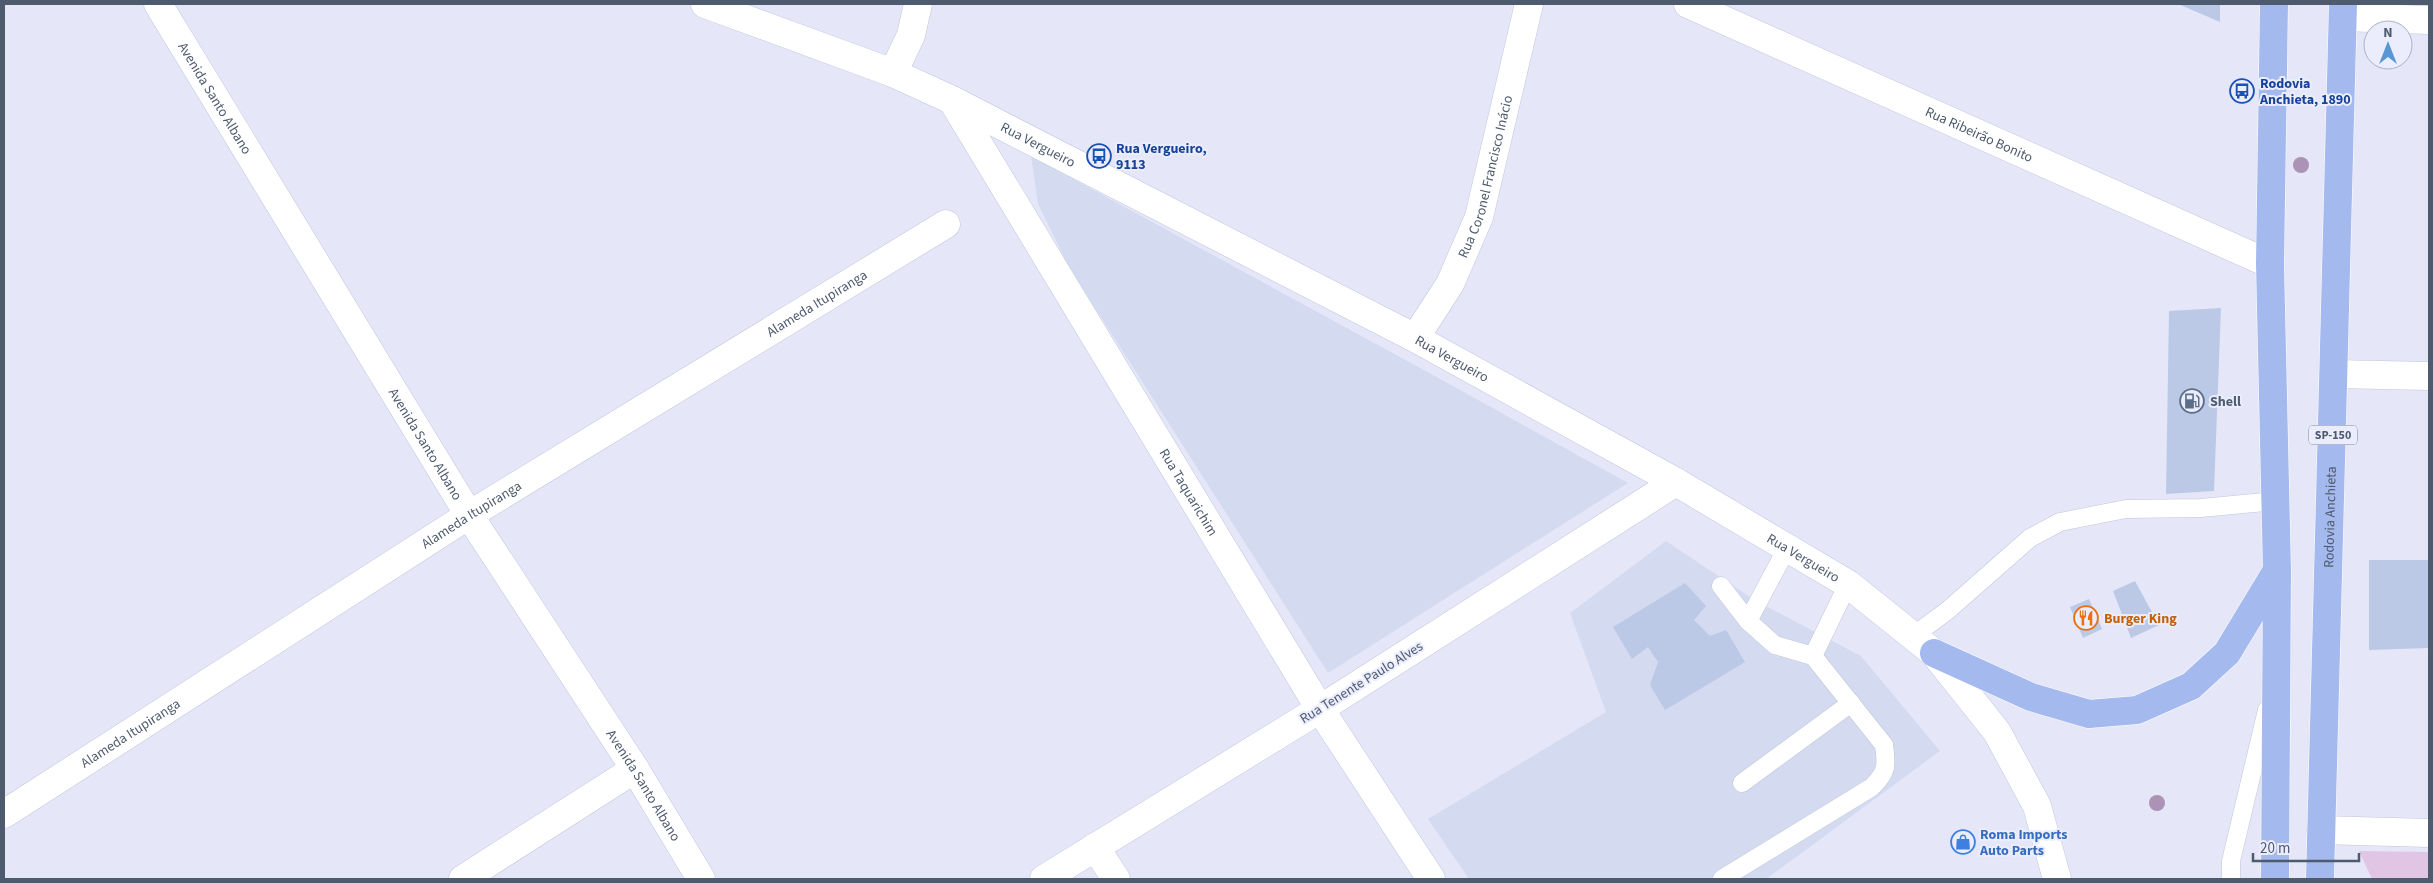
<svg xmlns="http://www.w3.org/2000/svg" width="2433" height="883" font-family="'Source Sans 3',sans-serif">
<rect width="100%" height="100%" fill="#e5e7f9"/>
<!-- residential -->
<g fill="#d4daf0">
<path d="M 1031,156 L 1433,375 L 1628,483 L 1328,673 L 1069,267 L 1038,204 Z"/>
<path d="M 1666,541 L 1756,601 L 1861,656 L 1940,751 L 1766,879 L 1469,879 L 1428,819 L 1606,712 L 1570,613 Z"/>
</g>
<!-- green -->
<path fill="#e0c5e5" d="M 2359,851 L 2429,852 L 2429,879 L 2372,879 Z"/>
<!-- building -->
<g fill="#bbc9e6">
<path d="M 2178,4 L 2220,4 L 2220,22 Z"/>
<path d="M 2221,308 L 2214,491 L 2166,494 L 2169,311 Z"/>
<path d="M 2369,560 L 2429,560 L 2429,648 L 2369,650 Z"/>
<path d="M 2135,581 L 2159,625 L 2131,638 L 2113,591 Z"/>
<path d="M 1685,583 L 1706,606 L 1694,620 L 1710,636 L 1726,630 L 1745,662 L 1665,710 L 1650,685 L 1658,662 L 1648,647 L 1632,659 L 1613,627 Z"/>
<path d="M 2089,599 L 2102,629 L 2083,638 L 2070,607 Z"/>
</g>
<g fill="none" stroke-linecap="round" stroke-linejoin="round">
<!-- service casing -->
<g stroke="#c0c6d9" stroke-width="19">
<g id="service">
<path d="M 1721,586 L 1748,621 L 1775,645 L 1813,656 L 1884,745 C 1887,766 1887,772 1872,787 L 1722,879"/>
<path d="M 1748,621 L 1787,548"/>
<path d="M 1913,636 L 1947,611 L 2030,538 L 2060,522 L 2126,509 L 2201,508 L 2275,501"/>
<path d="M 1813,656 L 1848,584"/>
<path d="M 1742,783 L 1851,703"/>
<path d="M 2231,879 L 2231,861 L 2267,710"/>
</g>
</g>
<!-- minor casing -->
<g stroke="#c0c6d9" stroke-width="29">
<g id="minor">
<path id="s1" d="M 158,4 L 469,515 L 635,769 L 701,879"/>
<path id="s2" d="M 1688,4 L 2270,264"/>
<path d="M 2343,17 L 2429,20"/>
<path id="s3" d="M 1415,338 L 1450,284 L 1479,217 L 1529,4"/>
<path d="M 2334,374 L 2429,376"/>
<path id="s4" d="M 4,814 L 469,515 L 946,224"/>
<path d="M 2321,830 L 2429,833"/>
<path d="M 1095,847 L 1116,879"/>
<path d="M 463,879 L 635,769"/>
<path d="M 1044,879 L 1320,709"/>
</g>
</g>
<!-- tertiary casing -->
<g stroke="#c0c6d9" stroke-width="29">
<g id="tertiary">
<path d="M 893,73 L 911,35 L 918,4"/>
<path d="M 1320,709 L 1676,482"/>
</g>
</g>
<!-- secondary casing -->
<g stroke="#bec6dd" stroke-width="29">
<g id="secondary">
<path id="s5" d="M 705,4 L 893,73 L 952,100 L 1415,338 L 1676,482 L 1848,584 L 1934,653 L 1997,732 L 2037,806 L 2057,879"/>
<path id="s6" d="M 952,100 L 1320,709 L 1431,879"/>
</g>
</g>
<!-- trunk casing -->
<g stroke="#fff" stroke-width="29">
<g id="trunk">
<path d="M 2274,4 L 2270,264 L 2277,571 L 2275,879"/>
<path d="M 1934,653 L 2031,697 L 2089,714 L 2137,710 L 2191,686 L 2227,653 L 2276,572"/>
<path id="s7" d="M 2320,879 L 2343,4"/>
</g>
</g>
<!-- service -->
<use href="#service" stroke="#fff" stroke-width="18"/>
<!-- minor -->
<use href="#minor" stroke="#fff" stroke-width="28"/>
<!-- tertiary -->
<use href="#tertiary" stroke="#fff" stroke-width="28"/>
<!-- secondary -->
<use href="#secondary" stroke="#fff" stroke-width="28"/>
<!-- trunk -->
<use href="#trunk" stroke="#a4b9ee" stroke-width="28"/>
</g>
<!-- trees -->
<g fill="#ac92b5">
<circle cx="2301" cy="165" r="8"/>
<circle cx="2157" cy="803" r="8"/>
</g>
<!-- icons -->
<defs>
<g id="bus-ring" transform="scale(1.25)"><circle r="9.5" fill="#ebedfc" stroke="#1a4fb4" stroke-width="1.5"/><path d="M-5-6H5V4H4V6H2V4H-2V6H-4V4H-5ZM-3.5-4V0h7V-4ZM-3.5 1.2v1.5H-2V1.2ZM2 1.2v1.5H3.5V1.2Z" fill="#1a4fb4"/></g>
<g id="fuel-ring" transform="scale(1.25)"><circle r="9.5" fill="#ebedfc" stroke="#5c6f8a" stroke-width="1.5"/><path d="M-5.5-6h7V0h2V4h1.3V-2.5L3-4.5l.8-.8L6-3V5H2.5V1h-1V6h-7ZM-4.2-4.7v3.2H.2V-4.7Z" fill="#5c6f8a"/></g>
<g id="restaurant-ring" transform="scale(1.25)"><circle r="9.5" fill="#ebedfc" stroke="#e8710a" stroke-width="1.5"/><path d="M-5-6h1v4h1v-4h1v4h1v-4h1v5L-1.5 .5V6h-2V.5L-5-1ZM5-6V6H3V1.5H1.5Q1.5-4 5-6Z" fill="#e8710a"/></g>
<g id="shop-ring" transform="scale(1.25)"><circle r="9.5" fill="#ebedfc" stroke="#3f7fe0" stroke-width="1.5"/><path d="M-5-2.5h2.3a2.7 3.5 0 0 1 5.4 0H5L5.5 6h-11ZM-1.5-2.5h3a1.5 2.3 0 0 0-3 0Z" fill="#3f7fe0"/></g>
</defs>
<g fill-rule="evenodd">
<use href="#bus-ring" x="2242" y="91"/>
<use href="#bus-ring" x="1099" y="156"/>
<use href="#fuel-ring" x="2192" y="401"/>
<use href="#restaurant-ring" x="2086" y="618"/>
<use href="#shop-ring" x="1963" y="842"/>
</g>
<g text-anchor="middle" stroke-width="4" stroke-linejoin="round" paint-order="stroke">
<!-- shield labels -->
<rect fill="#ebedfc" stroke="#7d8699" stroke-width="1" x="2309" y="425.5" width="48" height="19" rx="4"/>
<g font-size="12" font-weight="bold" fill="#4e5a6e">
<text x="2333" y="439">SP-150</text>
</g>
<!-- transit labels -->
<g font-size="14" font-weight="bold" fill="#164399" stroke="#ebedfc" text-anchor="start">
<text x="2260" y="88">Rodovia<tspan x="2260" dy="16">Anchieta, 1890</tspan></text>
<text x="1116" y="153">Rua Vergueiro,<tspan x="1116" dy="16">9113</tspan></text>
</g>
<!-- street labels -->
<g font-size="14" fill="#4e5a6e" stroke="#ebedfc">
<text dy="5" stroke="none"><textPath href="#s1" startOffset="110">Avenida Santo Albano</textPath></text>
<text dy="5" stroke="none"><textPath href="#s2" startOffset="319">Rua Ribeirão Bonito</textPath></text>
<text dy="5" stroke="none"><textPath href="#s5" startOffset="362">Rua Vergueiro</textPath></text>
<text dy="5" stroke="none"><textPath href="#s3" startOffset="178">Rua Coronel Francisco Inácio</textPath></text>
<text dy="5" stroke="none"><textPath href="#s4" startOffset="960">Alameda Itupiranga</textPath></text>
<text dy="5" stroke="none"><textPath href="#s5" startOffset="828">Rua Vergueiro</textPath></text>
<text dy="5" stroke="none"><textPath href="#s1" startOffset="515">Avenida Santo Albano</textPath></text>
<text dy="5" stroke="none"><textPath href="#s6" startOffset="458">Rua Taquarichim</textPath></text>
<text dy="5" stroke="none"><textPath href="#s4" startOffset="555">Alameda Itupiranga</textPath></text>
<text dy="5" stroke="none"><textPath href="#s7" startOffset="362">Rodovia Anchieta</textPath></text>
<text dy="5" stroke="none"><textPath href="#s5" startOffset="1232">Rua Vergueiro</textPath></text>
<text transform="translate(1361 682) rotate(-32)" y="5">Rua Tenente Paulo Alves</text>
<text dy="5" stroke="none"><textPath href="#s4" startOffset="150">Alameda Itupiranga</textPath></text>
<text dy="5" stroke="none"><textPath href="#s1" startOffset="920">Avenida Santo Albano</textPath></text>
</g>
<!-- service labels -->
<g font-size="14" font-weight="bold" fill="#4e5e75" stroke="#ebedfc" text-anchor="start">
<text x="2210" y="406">Shell</text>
</g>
<!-- food labels -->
<g font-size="14" font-weight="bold" fill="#c56008" stroke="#ebedfc" text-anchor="start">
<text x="2104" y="623">Burger King</text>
</g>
<!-- shop labels -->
<g font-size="14" font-weight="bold" fill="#366cbe" stroke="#ebedfc" text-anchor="start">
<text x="1980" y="839">Roma Imports<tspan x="1980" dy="16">Auto Parts</tspan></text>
</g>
</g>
<!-- border -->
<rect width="2433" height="883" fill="none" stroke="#4e5a6e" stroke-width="10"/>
<!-- north arrow -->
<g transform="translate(2388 45)"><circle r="24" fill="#ebedfc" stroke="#acb2c3"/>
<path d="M0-4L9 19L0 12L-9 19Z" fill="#5997d4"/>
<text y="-8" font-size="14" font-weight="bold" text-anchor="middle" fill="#4e5a6e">N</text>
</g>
<!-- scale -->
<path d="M2253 853v8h106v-8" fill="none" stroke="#4e5a6e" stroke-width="2.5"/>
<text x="2260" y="853" font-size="15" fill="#4e5a6e" stroke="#ebedfc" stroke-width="4" paint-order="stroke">20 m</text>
</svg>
